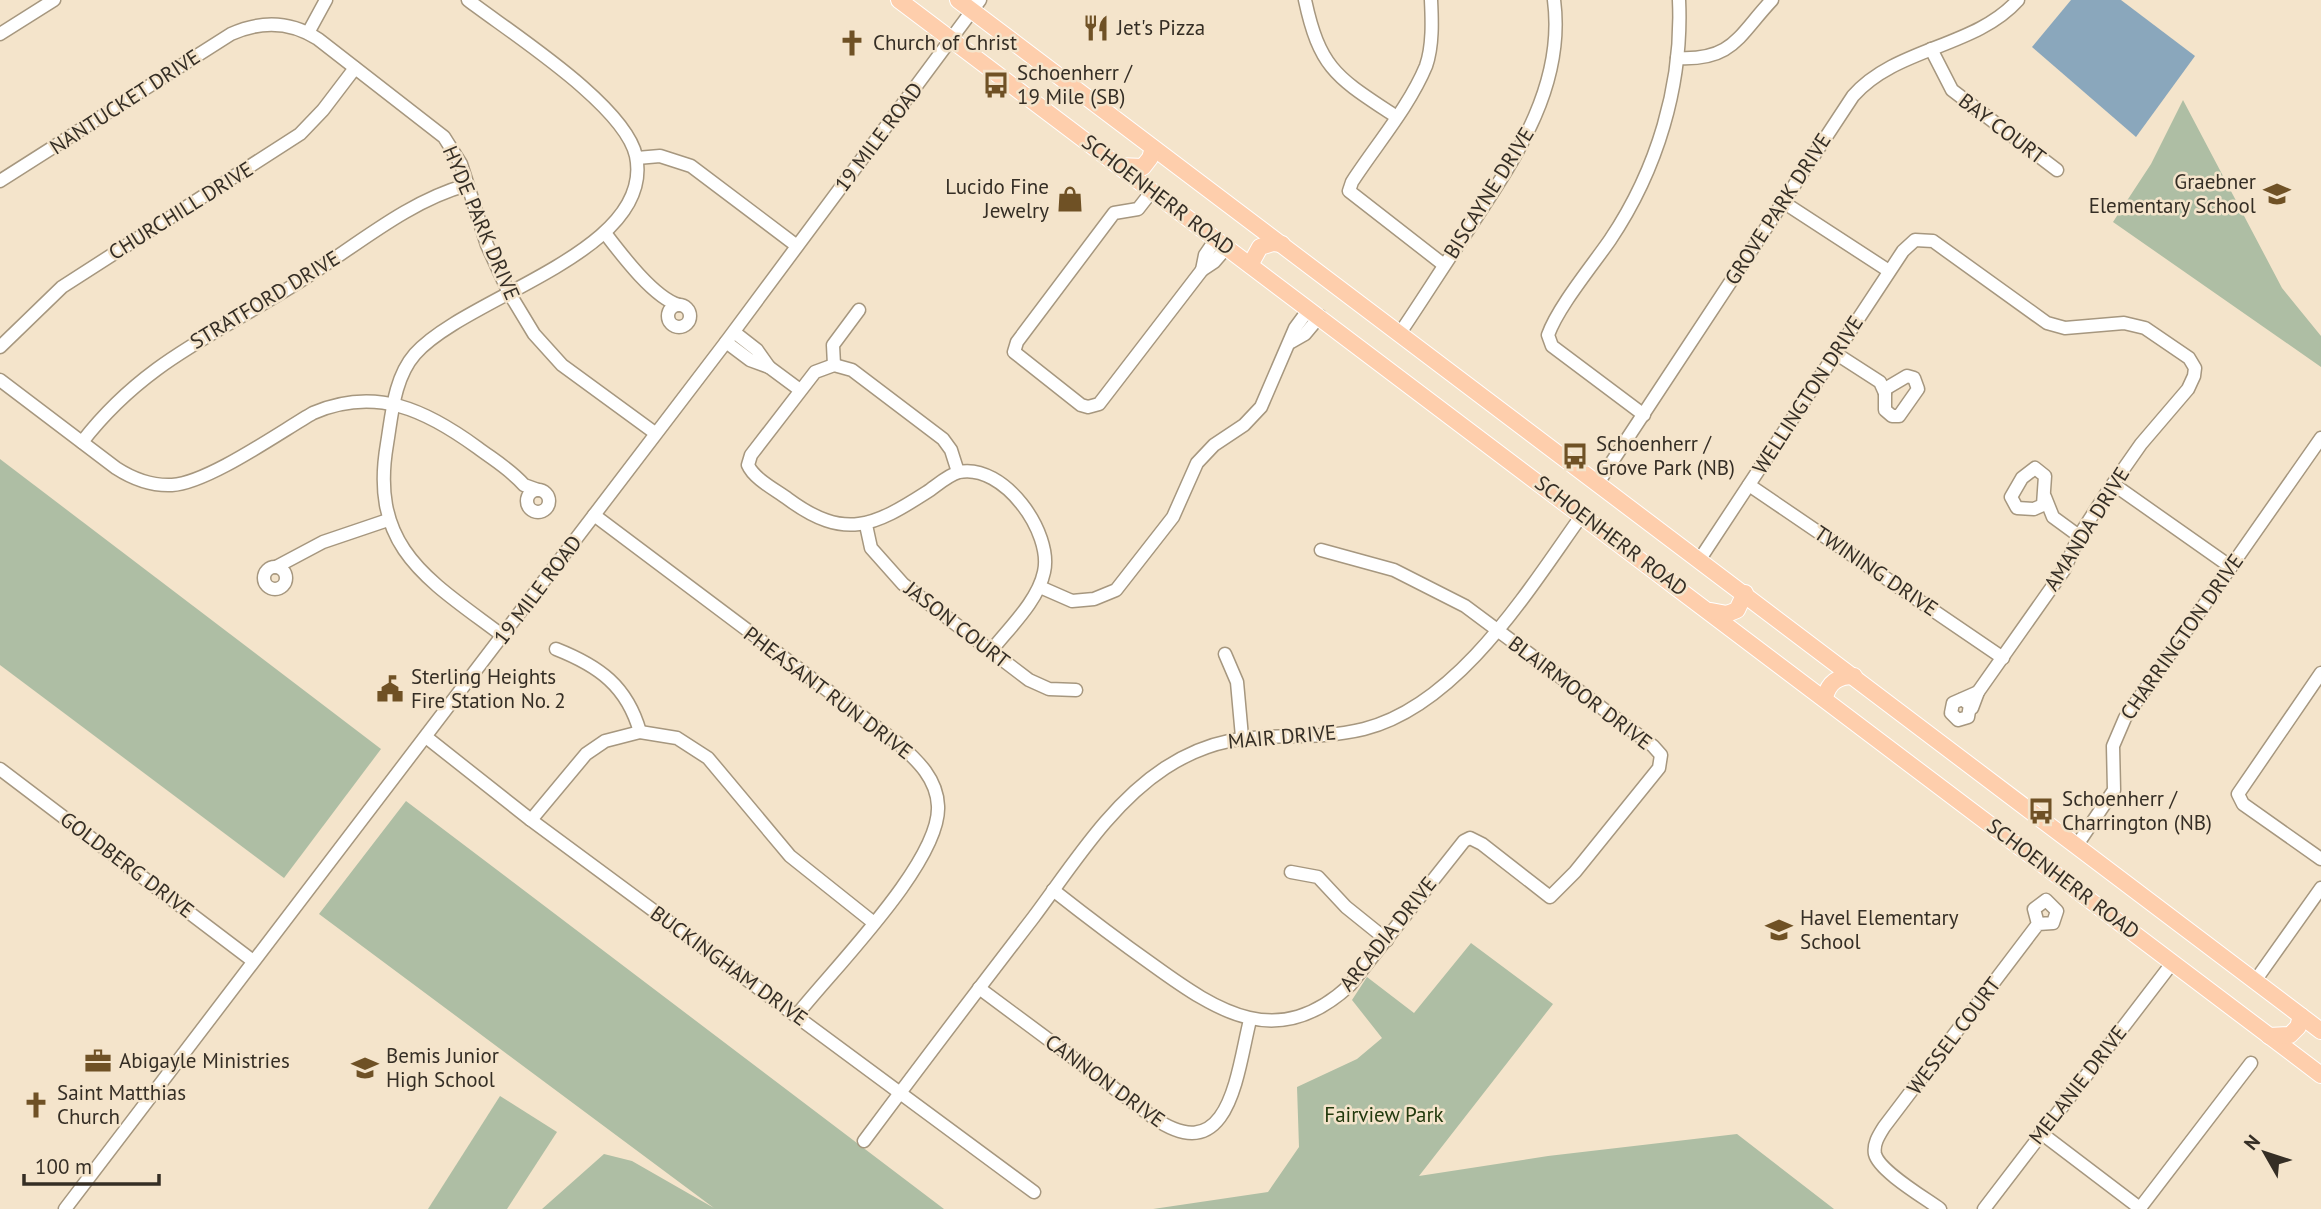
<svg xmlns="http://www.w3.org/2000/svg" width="2321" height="1209" font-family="'PT Sans',sans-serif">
<rect width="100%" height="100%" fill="#f4e4cb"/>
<!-- green -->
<g fill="#aebea4">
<path d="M 2183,100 L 2282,288 L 2321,336 L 2321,367 L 2113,222 L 2151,164 Z"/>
<path d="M 0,459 L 381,749 L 284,878 L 0,665 Z"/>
<path d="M 406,801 L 944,1209 L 542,1209 L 604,1154 L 632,1161 L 714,1208 L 319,914 Z"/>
<path d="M 1471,943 L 1553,1004 L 1419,1176 L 1548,1156 L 1737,1134 L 1834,1209 L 1153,1209 L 1268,1192 L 1299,1147 L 1297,1087 L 1357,1059 L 1382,1038 L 1352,1000 L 1367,977 L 1414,1013 Z"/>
<path d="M 500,1096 L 557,1132 L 507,1209 L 428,1209 Z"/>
</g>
<!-- water -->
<path fill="#8aa7bc" d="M 2071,0 L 2121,0 L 2195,56 L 2136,137 L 2032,47 Z"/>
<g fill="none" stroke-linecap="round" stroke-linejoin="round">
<!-- minor casing -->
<g stroke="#a6977f" stroke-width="15">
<g id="minor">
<path d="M 468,0 C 511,33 625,105 636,156 C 656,252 466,296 415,354 C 394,378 392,414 387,444 C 369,549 429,580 503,636"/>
<path d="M 1305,0 C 1320,70 1338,78 1395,116"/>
<path d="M 1431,0 C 1432,20 1433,46 1426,66 C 1409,107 1376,145 1352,182 L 1349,191 L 1444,265"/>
<path d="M 308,33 L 326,0"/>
<path d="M 0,34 L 54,0"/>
<path d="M 1931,49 L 1952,90 L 2057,170"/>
<path d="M 1677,58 C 1733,61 1738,36 1772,0"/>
<path d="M 637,158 L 660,156 L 691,166 L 797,246"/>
<path d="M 0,181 L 231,34 C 260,21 290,21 318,39 L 444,137 L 461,164 L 487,245 L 508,291 L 534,334 L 562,365 L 655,433"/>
<path d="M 1152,191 L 1138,209 L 1114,213 L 1017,342 L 1014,352 L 1081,405 L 1088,407 L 1099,404 L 1202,270"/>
<path d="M 1783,202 L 1889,271"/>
<path d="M 605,233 C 621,254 654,298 679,305"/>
<path d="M 1216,239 L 1205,255 L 1202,270 L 1214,262 L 1227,247"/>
<circle cx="679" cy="316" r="11"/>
<path d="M 1400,333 C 1421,302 1441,270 1462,239 C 1509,167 1566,91 1554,0"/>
<path d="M 726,342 L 750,360 L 769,367 L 757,350 L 734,332"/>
<path d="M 1291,342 L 1305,334 L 1320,316"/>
<path d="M 0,347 L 62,287 L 300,134 L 323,110 L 355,68"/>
<path d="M 1835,353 L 1880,382 L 1885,393"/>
<path d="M 834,365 L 833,345 L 859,310"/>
<path d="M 769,367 L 800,390"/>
<path d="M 1907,376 L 1914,378 L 1918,389 L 1899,416 L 1892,416 L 1885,410 L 1885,389 Z"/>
<path d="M 0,380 L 116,468 C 133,479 151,486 172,485 C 208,483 280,432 313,413 C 376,386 426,410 478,448 C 494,460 511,470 524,485 L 538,490"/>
<path d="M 1644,415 L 1552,346 L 1548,335 C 1558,307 1592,266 1610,240 C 1657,170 1683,85 1679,0"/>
<path d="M 82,442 C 146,359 220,333 305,278 C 356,246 408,201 467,185"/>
<path d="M 2035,468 L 2045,476 L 2043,505 L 2034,509 L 2017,508 L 2011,497 L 2022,478 Z"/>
<path d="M 958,472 L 951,450 L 943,439 L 852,370 L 834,365 L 815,372 L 751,455 L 748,465 C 754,479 776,490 788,499 C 845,541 874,526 927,492 C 936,486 948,475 959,472 C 1004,463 1053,533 1044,572 C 1038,601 1009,628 991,651"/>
<path d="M 1598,483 L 1853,96 C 1896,47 1975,48 2018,0"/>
<path d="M 2113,484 L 2231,567"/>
<path d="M 1749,485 L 2003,658"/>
<circle cx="538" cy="501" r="11"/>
<path d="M 2045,497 L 2053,517 L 2079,536"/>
<path d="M 594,515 L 899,744 C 918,761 937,779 938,806 C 941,862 831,971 796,1016"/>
<path d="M 866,525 L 871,548 L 903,584 L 1029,680 L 1049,689 L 1076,690"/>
<path d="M 1700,559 L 1903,251 L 1915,240 L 1933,241 L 2047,323 L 2065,328 L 2124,323 L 2145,328 L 2189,358 L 2195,368 L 2194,376 L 2188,389 L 2141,444 L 2106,494 L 2079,536 L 2064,570 L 1978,692 L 1972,708"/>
<circle cx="275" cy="578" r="11"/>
<path d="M 276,567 L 323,542 L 388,520"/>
<path d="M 1040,587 L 1072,601 L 1094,599 L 1116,590 L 1173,517 L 1197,463 L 1214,445 L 1244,425 L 1261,407 L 1295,328 L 1309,309"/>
<path d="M 556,649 C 599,666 627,686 640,732"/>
<path d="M 1225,654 L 1237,682 L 1242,737"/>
<path d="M 2321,673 L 2238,794 L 2243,804 L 2321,859"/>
<path d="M 1962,699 L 1970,705 L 1968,717 L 1958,720 L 1951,713 L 1953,703 L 1978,692"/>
<path d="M 426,737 L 531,820 L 1034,1192"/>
<path d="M 0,769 L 253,961"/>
<path d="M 531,820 L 586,754 L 605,741 L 640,732 L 677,738 L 708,758 L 790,856 L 874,923"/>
<path d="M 2077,845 L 2114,790 L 2113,746 L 2125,718 L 2321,438"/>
<path d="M 1291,872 L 1318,877 L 1346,907 L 1387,940"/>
<path d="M 1053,890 C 1086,916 1119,941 1153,965 C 1218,1012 1278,1052 1350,985 L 1464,841 L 1470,838 L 1482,844 L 1550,897 L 1575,872 L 1659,768 L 1661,755 L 1653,746 L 1465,606 L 1394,570 L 1321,550"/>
<path d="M 2255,981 L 2321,888"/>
<path d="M 979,988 L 1154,1118 C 1230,1170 1237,1072 1250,1020"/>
<path d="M 2041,1133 L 2141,1209"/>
<path d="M 864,1141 C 920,1066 976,992 1033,918 C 1072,866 1110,804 1165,768 C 1240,719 1289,747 1364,729 C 1459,705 1529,589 1582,515"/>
<path d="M 2140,1208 L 2251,1063"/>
<path d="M 65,1209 L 726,342 L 980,0"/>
<path d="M 1940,1209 C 1925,1198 1879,1171 1875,1154 C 1873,1144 1879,1135 1884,1127 L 2038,924 L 2053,923 L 2057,911 L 2046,900 L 2034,909 L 2038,924"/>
<path d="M 1984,1209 L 2173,962"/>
</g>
</g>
<!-- major casing -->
<g stroke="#fff" stroke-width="18">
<g id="major">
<path d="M 899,0 L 2321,1075"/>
<path d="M 958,0 L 2321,1031"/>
<path d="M 1119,166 L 1143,167 L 1150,158 L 1153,148"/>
<path d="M 1250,265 L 1260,247 L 1273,243 L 1282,244"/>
<path d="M 1711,611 L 1727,614 L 1737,610 L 1745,593"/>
<path d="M 1825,697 C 1829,682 1838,676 1854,676"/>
<path d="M 2269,1036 L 2290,1035 L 2298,1027 L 2301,1016"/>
</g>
</g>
<!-- minor -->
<use href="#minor" stroke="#fff" stroke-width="12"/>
<!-- major -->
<use href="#major" stroke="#feceac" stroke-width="16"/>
</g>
<!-- icons -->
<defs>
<g id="restaurant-bare" transform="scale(2.1)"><path d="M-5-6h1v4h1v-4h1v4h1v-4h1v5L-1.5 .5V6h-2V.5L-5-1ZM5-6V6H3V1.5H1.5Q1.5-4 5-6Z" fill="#6f5125" stroke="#f4e4cb" stroke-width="2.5" paint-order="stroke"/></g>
<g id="church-bare" transform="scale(2.1)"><path d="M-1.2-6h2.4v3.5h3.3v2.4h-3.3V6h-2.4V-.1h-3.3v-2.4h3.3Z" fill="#6f5125" stroke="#f4e4cb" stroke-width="2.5" paint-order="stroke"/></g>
<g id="bus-bare" transform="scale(2.1)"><path d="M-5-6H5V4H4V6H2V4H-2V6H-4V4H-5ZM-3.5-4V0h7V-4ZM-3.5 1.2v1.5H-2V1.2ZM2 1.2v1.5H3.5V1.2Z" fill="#6f5125" stroke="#f4e4cb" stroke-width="2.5" paint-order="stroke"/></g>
<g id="school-bare" transform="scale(2.1)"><path d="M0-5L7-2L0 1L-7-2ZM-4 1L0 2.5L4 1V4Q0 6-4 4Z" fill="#6f5125" stroke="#f4e4cb" stroke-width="2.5" paint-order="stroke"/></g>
<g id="shop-bare" transform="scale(2.1)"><path d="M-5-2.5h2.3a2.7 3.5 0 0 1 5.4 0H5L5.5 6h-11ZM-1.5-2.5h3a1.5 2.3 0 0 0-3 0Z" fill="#6f5125" stroke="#f4e4cb" stroke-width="2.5" paint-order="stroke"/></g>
<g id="civic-bare" transform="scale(2.1)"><path d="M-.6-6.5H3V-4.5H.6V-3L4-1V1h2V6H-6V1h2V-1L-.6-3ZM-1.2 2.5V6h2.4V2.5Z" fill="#6f5125" stroke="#f4e4cb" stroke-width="2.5" paint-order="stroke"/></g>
<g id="office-bare" transform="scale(2.1)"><path d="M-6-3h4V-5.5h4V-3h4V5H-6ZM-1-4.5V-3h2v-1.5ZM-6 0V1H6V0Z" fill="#6f5125" stroke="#f4e4cb" stroke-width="2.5" paint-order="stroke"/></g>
</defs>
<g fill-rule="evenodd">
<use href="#restaurant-bare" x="1096" y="28"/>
<use href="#church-bare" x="852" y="43"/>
<use href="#bus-bare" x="996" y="85"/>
<use href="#school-bare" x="2277" y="194"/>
<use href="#shop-bare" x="1070" y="199"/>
<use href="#bus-bare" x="1575" y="456"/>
<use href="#civic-bare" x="390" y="689"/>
<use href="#bus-bare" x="2041" y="811"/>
<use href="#school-bare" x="1779" y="930"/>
<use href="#office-bare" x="98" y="1061"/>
<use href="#school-bare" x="365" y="1068"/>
<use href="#church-bare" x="36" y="1105"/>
</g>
<g text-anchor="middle" stroke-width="5" stroke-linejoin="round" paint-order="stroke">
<!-- poi labels -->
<g font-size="21" fill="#352e25" stroke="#f4e4cb" text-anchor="start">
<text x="1117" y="35">Jet's Pizza</text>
<text x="873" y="50">Church of Christ</text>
<text x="1017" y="80">Schoenherr /<tspan x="1017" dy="24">19 Mile (SB)</tspan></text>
<text x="2256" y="189" text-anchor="end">Graebner<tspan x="2256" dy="24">Elementary School</tspan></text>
<text x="1049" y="194" text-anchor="end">Lucido Fine<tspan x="1049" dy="24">Jewelry</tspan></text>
<text x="1596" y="451">Schoenherr /<tspan x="1596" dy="24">Grove Park (NB)</tspan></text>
<text x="411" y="684">Sterling Heights<tspan x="411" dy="24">Fire Station No. 2</tspan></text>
<text x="2062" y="806">Schoenherr /<tspan x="2062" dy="24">Charrington (NB)</tspan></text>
<text x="1800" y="925">Havel Elementary<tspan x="1800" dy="24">School</tspan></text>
<text x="386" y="1063">Bemis Junior<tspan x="386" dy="24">High School</tspan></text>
<text x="119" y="1068">Abigayle Ministries</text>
<text x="57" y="1100">Saint Matthias<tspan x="57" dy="24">Church</tspan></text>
</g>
<!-- street labels -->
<g font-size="21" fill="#352e25" stroke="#f4e4cb">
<text transform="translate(125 102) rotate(-33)" y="7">NANTUCKET DRIVE</text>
<text transform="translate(2002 129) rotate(37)" y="7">BAY COURT</text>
<text transform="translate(879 137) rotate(-53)" y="7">19 MILE ROAD</text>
<text transform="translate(1489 193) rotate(-58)" y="7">BISCAYNE DRIVE</text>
<text transform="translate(1158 195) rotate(37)" y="7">SCHOENHERR ROAD</text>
<text transform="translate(1778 209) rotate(-57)" y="7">GROVE PARK DRIVE</text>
<text transform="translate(181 211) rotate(-32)" y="7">CHURCHILL DRIVE</text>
<text transform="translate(481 223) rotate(67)" y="7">HYDE PARK DRIVE</text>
<text transform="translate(265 300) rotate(-31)" y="7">STRATFORD DRIVE</text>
<text transform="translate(1808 395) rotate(-57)" y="7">WELLINGTON DRIVE</text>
<text transform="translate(2087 529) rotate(-58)" y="7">AMANDA DRIVE</text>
<text transform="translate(1611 536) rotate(37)" y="7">SCHOENHERR ROAD</text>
<text transform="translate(1876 571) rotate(34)" y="7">TWINING DRIVE</text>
<text transform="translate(538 590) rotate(-53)" y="7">19 MILE ROAD</text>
<text transform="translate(957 625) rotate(38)" y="7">JASON COURT</text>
<text transform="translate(2182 637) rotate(-55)" y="7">CHARRINGTON DRIVE</text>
<text transform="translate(828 693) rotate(37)" y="7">PHEASANT RUN DRIVE</text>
<text transform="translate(1580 693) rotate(37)" y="7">BLAIRMOOR DRIVE</text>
<text transform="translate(1282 737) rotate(-5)" y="7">MAIR DRIVE</text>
<text transform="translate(127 865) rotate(37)" y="7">GOLDBERG DRIVE</text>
<text transform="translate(2063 879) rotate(37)" y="7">SCHOENHERR ROAD</text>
<text transform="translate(1388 934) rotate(-51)" y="7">ARCADIA DRIVE</text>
<text transform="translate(729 966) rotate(36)" y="7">BUCKINGHAM DRIVE</text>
<text transform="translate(1954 1036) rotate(-53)" y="7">WESSEL COURT</text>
<text transform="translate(1105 1081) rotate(36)" y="7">CANNON DRIVE</text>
<text transform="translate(2078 1085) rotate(-52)" y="7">MELANIE DRIVE</text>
</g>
<!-- park labels -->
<g font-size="21" fill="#233a0e" stroke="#f4e4cb">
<text x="1384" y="1122">Fairview Park</text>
</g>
</g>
<!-- north arrow -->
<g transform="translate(2265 1153) rotate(309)" stroke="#f4e4cb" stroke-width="5" paint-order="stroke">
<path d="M0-5L12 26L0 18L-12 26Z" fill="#352e25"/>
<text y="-10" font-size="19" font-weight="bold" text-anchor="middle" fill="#352e25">N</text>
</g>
<!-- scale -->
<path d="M24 1174v10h135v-10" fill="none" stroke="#352e25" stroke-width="3.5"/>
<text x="35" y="1174" font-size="21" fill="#352e25" stroke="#f4e4cb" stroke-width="5" paint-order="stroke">100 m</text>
</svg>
